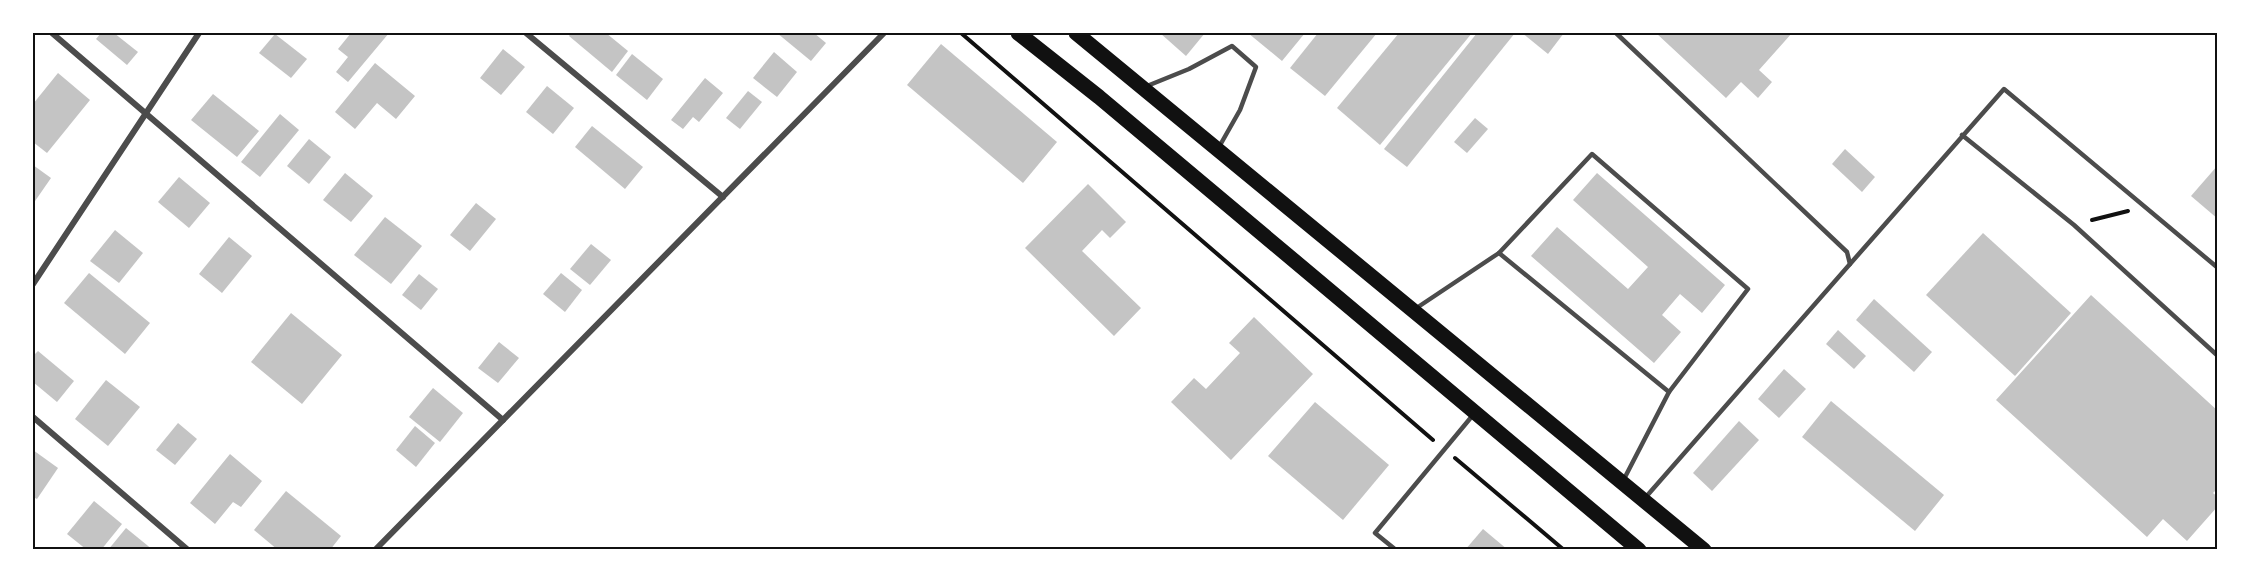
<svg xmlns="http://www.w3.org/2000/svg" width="2251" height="583" font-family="Helvetica,sans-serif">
<rect width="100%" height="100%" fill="#fff"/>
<!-- building -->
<g fill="#c4c4c4">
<path d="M 101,33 L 114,33 L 138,52 L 127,65 L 96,39 Z"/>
<path d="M 351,33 L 389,33 L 348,82 L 336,72 L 348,57 L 338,49 Z"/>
<path d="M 571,33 L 606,33 L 628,51 L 612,72 L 569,36 Z"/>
<path d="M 777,33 L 814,33 L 826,43 L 811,61 Z"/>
<path d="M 1160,33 L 1205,33 L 1186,56 Z"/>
<path d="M 1248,33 L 1305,33 L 1282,61 Z"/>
<path d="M 1318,33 L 1377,33 L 1325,96 L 1290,68 Z"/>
<path d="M 1399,33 L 1472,33 L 1380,145 L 1337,108 Z"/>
<path d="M 1477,33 L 1515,33 L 1407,167 L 1384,149 Z"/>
<path d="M 1522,33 L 1564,33 L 1548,54 Z"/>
<path d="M 1656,33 L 1792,33 L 1759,70 L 1772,82 L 1758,98 L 1741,82 L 1726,98 Z"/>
<path d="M 275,34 L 307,59 L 291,78 L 259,53 Z"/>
<path d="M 941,44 L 1057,142 L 1023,183 L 907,85 Z"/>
<path d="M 503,49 L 525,67 L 501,95 L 480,78 Z"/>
<path d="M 774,52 L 797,72 L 777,97 L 753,78 Z"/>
<path d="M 632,54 L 663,79 L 647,100 L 616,75 Z"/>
<path d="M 375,63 L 415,96 L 396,119 L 377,103 L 355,129 L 335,112 Z"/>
<path d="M 58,73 L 90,100 L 47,153 L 33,142 L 33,104 Z"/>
<path d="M 705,78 L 723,93 L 699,122 L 693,117 L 683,129 L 671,120 Z"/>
<path d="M 547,86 L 574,108 L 553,134 L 526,112 Z"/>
<path d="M 748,91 L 762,102 L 740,129 L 726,118 Z"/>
<path d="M 213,94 L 259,131 L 237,157 L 191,120 Z"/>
<path d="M 280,114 L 299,130 L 260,177 L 241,162 Z"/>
<path d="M 1475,118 L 1488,129 L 1467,153 L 1454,142 Z"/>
<path d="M 592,126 L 643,167 L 625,189 L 575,147 Z"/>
<path d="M 309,139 L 331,157 L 309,184 L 287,166 Z"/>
<path d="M 1845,149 L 1875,177 L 1862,192 L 1832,164 Z"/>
<path d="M 33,165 L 51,178 L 33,204 Z"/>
<path d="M 2218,165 L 2218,219 L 2191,196 Z"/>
<path d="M 345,173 L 373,196 L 351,222 L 323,200 Z"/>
<path d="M 1597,173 L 1725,285 L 1702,313 L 1680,294 L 1662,315 L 1681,332 L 1654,363 L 1531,256 L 1557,227 L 1628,289 L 1648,267 L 1573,200 Z"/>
<path d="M 179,177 L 210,203 L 189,228 L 158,202 Z"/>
<path d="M 1088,184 L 1126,222 L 1110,238 L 1102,230 L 1082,251 L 1141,308 L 1114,336 L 1025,248 Z"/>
<path d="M 476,203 L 496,219 L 470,251 L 450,235 Z"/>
<path d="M 385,217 L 422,246 L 391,284 L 354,255 Z"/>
<path d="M 115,230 L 143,253 L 119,283 L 90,261 Z"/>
<path d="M 1983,233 L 2071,313 L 2015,376 L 1926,295 Z"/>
<path d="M 229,237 L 252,256 L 222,293 L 199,274 Z"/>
<path d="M 591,244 L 611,260 L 590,285 L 570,269 Z"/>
<path d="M 89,273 L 150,323 L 125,354 L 64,303 Z"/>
<path d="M 561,273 L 582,290 L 565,312 L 543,294 Z"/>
<path d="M 419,274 L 438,289 L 421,310 L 402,295 Z"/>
<path d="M 2091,295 L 2218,411 L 2218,488 L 2213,493 L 2218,497 L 2218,506 L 2187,541 L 2163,519 L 2147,537 L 1996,400 Z"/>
<path d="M 1874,299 L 1932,352 L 1914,372 L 1856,320 Z"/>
<path d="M 291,313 L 342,355 L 302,404 L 251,362 Z"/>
<path d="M 1254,317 L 1313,374 L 1231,460 L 1171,402 L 1194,378 L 1206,389 L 1240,353 L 1229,343 Z"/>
<path d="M 1838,330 L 1866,356 L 1854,369 L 1826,344 Z"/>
<path d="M 499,342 L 519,358 L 498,383 L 478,368 Z"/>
<path d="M 38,351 L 74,381 L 57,402 L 33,382 L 33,356 Z"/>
<path d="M 1784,369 L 1806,389 L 1779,418 L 1758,399 Z"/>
<path d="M 106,380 L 140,407 L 108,446 L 75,419 Z"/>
<path d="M 433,388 L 463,413 L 440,442 L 409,417 Z"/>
<path d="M 1831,401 L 1944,495 L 1915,531 L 1802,437 Z"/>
<path d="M 1315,402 L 1389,465 L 1343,520 L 1268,456 Z"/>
<path d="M 1739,421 L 1759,440 L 1712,491 L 1693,473 Z"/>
<path d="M 178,423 L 197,439 L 175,465 L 156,450 Z"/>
<path d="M 415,426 L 435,443 L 416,467 L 396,450 Z"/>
<path d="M 33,450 L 58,468 L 37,499 L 33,497 Z"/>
<path d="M 230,454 L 262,481 L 241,507 L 233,502 L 215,524 L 190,503 Z"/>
<path d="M 286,491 L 341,536 L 330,550 L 278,550 L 254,530 Z"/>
<path d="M 94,501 L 122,524 L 101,550 L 87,550 L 67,534 Z"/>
<path d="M 126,528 L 153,550 L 108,550 Z"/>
<path d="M 1483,529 L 1508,550 L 1465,550 Z"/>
</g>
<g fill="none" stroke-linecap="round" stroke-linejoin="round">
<!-- path -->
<g stroke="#111" stroke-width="4">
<path d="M 961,33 L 1433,440"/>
<path d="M 2092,220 L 2128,211"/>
<path d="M 1455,458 L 1564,550"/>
</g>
<!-- service -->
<g stroke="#4c4c4c" stroke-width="4.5">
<path d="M 1616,33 L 1847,252 L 1850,264 L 1645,498"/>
<path d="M 1147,86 L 1189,69 L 1232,46 L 1256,67 L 1240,110 L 1219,147"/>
<path d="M 1962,135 L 2074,225 L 2218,356"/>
<path d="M 1499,253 L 1592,154 L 1748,289 L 1669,392"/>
<path d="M 1850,264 L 2004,89 L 2218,268"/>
<path d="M 1415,309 L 1499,253 L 1669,392 L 1624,479"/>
<path d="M 1396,550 L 1375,533 L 1473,415"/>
</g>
<!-- minor -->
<g stroke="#4c4c4c" stroke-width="6">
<path d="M 52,33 L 503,420"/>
<path d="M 526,33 L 723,197"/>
<path d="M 33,284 L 199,33"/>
<path d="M 33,417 L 188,550"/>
<path d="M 375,550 L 884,33"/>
</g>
<!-- primary -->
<g stroke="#111" stroke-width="15">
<path d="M 1018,33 L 1099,97 L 1639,550"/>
<path d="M 1076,33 L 1704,550"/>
</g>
</g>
<!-- border -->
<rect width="2251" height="583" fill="none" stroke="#ffffff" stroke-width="69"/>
<rect x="34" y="34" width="2182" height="514" fill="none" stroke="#111" stroke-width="2"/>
</svg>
